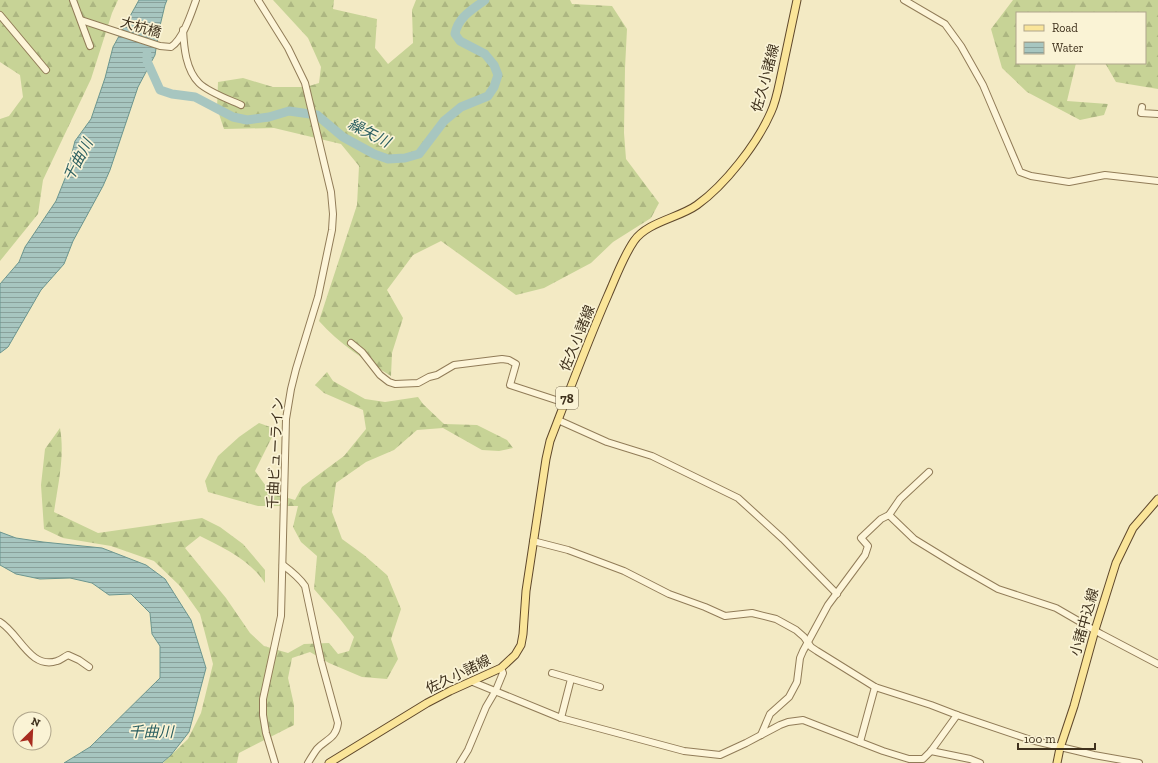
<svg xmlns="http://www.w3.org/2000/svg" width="1158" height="763" font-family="'Zilla Slab','Noto Sans JP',serif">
<defs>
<pattern id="forest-firs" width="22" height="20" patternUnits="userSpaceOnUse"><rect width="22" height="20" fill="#c7d396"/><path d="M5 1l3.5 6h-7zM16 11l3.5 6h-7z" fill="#acb681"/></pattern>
<pattern id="water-rules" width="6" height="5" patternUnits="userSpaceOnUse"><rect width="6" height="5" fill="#a7c6c0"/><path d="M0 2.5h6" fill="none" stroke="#89a19b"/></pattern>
</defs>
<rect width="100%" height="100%" fill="#f3eac4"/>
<!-- forest -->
<g fill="url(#forest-firs)">
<path d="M 0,0 L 118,0 L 112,13 L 91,79 L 43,180 L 38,214 L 0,261 L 0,119 L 9,116 L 23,97 L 20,75 L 0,62 Z"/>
<path d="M 273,0 L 334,0 L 333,9 L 377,19 L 375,48 L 388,64 L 413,43 L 412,10 L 416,0 L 570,0 L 572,4 L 612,6 L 627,29 L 625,68 L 624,133 L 626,159 L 659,203 L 651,218 L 613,242 L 591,263 L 544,288 L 516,295 L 441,241 L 413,255 L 387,290 L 403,318 L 392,353 L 391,376 C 365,360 339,344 319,321 L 357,205 L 359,166 L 341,144 L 274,128 L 224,129 L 217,108 L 218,82 L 243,78 L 273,87 L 306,87 L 319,83 L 321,67 L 308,38 Z"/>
<path d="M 1013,0 L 1158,0 L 1158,89 L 1116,82 L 1105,63 L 1145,63 L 1145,13 L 1017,13 L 1017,63 L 1076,63 L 1067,101 L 1108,104 L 1104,115 L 1080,120 L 1027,92 L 1002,68 L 991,29 Z"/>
<path d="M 327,372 L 333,381 L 365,399 L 385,402 L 418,397 L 423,404 L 444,424 L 477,425 L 507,440 L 513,448 L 499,451 L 482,450 L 443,428 L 417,430 L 394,450 L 366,462 L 336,483 L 332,512 L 342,539 L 364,555 L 387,575 L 401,609 L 391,639 L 398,659 L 387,679 L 362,677 L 329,663 L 310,652 L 292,658 L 288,678 L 294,705 L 294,725 L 239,753 L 237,763 L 163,763 L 188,739 L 201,713 L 213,664 L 200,614 L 180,586 L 154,561 L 111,546 L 63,538 L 44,529 L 41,485 L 45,449 L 60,428 C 65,456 58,484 54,512 L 98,533 L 202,518 L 220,527 L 243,544 L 265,570 L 265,583 C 250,560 224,548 200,536 L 185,548 L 226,598 L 250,633 L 264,646 L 288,653 L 304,644 L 329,643 L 338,654 L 349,651 L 354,637 L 340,619 L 314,589 L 317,556 L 301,542 L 293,527 L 298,506 L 258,506 L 208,492 L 205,481 L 218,456 L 239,437 L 259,423 L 276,429 L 255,471 L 271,493 L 295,500 L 302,487 L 344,456 L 366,429 L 363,410 L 324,393 L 315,385 Z"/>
</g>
<!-- water -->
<g fill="url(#water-rules)" stroke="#6c968f">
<path d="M 139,0 L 167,0 L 165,5 L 159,30 L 155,55 L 138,87 L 110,170 L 103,186 L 73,241 L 64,264 L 41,290 L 8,347 L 0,353 L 0,284 L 19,262 L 25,247 L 56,201 L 66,176 L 75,141 L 91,119 L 105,78 L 113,47 Z"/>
<path d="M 0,532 L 16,538 L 43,542 L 102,548 L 146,565 L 165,579 L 191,620 L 206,668 L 189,732 L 171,755 L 162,763 L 64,763 L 90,747 L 160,678 L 160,646 L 152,634 L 150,613 L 131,594 L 109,595 L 92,583 L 70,578 L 40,579 L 16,574 L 0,565 Z"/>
</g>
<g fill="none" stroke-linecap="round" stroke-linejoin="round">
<!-- river -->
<path stroke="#a7c6c0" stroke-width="9" d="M 147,54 L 147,61 L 160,90 L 172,94 L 195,97 L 233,117 L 247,120 L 269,117 L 289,111 L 317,115 L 343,137 L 374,154 L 388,159 L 405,158 L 419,154 L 444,121 L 461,107 L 488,96 L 494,87 L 498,75 L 494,65 L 485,54 L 460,41 L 455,34 C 458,17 472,10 485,0"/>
<!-- minor casing -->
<g stroke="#917c58" stroke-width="8">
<g id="minor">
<path d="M 73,0 L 90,46"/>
<path d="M 258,0 L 288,48 L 305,83 L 331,192 L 333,214 L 332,230 L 318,297 L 296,369 L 291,389 L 286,419 L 281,616 L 263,699 L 263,715 L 266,733 L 275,763"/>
<path d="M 904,0 L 945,24 L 961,46 L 983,85 L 1020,172 L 1031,176 L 1069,182 L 1105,175 L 1158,181"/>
<path d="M 0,15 L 46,70"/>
<path d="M 81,20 L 160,46 L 171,47 C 183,39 191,14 196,0"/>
<path d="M 183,30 C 184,48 186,70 199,83 C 208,92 230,100 241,105"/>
<path d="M 1142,107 L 1141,113 L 1158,114"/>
<path d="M 351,343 L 362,352 L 380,375 L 389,382 L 395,384 L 418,383 L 429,377 L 437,375 L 454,365 L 502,359 L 509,360 L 516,364 L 510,385 L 565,403"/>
<path d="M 558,420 L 607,442 L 652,456 L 738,498 L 783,539 L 837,594"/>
<path d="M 889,515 L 914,539 L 958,566 L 998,589 L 1056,608 L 1101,634 L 1158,664"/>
<path d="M 533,541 L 568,550 L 624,571 L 669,594 L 705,607 L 725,616 L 752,613 L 776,619 L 796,630 L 804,637 L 811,647 L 817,651 L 875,687 L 931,705 L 957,715 L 1031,740 L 1094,755 L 1139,763"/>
<path d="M 283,565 C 291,571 299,577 305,586 L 321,661 L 338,723 C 336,739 326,739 317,749 C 314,753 311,758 308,763"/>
<path d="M 0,622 C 19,633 30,670 57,661 C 61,660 64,657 68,655 L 79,660 L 89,667"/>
<path d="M 552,673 L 600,687"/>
<path d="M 473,682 L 561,718 L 684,751 L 720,755 L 746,743 L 780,725 L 788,722 L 803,720 L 883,751 L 909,759 L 923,759 L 931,751 L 957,715"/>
<path d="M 561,718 L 571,679"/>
<path d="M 761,735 L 770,714 L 789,697 L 797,682 L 800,658 L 803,651 L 828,605 L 865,555 L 868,546 L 861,538 L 881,519 L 889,515 L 900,499 L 929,472"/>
<path d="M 860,742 L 875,687"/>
<path d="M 931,751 L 970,759 L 980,763"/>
<path d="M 460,763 L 468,750 L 486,707 L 496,690 L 503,673 L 501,668"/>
</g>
</g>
<!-- major casing -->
<g stroke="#5f482c" stroke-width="9">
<g id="major">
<path d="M 329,763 L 427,703 L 450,691 L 501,668 L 515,655 L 521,645 L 523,634 L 526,591 L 546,459 L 550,441 C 569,392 587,343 608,295 C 616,277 623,257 634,241 C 647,222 679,218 697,205 C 725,185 757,144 771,112 C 777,99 779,84 782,71 C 787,47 792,24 797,0"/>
<path d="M 1057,763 L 1060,748 L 1074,706 L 1095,630 L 1116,563 L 1133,528 L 1158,499"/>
</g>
</g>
<!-- minor -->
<use href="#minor" stroke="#fdf5d9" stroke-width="6"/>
<!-- major -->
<use href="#major" stroke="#fae599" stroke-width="7"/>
</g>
<g text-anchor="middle" stroke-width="3.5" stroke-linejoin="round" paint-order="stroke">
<!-- shield labels -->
<rect fill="#faf3d5" stroke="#776b54" stroke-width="1" x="556" y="387" width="22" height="22" rx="3"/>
<g font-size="13" font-weight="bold" fill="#3f311d">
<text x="567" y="403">78</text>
</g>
<!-- street labels -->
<g font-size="14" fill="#3f311d" stroke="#faf3d5">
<text transform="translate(141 27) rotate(16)" y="5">大杭橋</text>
<text transform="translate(765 78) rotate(-75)" y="5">佐久小諸線</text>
<text transform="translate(577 338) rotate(-68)" y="5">佐久小諸線</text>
<text transform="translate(275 453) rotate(-87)" y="5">千曲ビューライン</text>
<text transform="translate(1084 622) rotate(-74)" y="5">小諸中込線</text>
<text transform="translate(458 674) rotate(-26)" y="5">佐久小諸線</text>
</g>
<!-- water labels -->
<g font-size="15" font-style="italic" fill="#2b5f61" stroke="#faf3d5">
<text transform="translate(369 133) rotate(27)" y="5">繰矢川</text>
<text transform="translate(78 160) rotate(-62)" y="5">千曲川</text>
<text x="151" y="737">千曲川</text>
</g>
</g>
<!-- legend -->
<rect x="1016" y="12" width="130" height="52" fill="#faf3d5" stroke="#afa58b"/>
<rect x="1024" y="25" width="20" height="6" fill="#fae599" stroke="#afa58b"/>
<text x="1052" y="32" font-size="12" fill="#3f311d">Road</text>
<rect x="1024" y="42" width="20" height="12" fill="url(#water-rules)" stroke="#afa58b"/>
<text x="1052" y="52" font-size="12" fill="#3f311d">Water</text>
<!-- north arrow -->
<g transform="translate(32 731) rotate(24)"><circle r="19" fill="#faf3d5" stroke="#afa58b"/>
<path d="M0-3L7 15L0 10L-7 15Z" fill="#a82c20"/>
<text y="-6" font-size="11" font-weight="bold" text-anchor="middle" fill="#3f311d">N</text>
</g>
<!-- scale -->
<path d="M1018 743v6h77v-6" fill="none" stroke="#3f311d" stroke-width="2"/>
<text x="1024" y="743" font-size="12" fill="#3f311d" stroke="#faf3d5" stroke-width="3" paint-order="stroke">100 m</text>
</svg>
